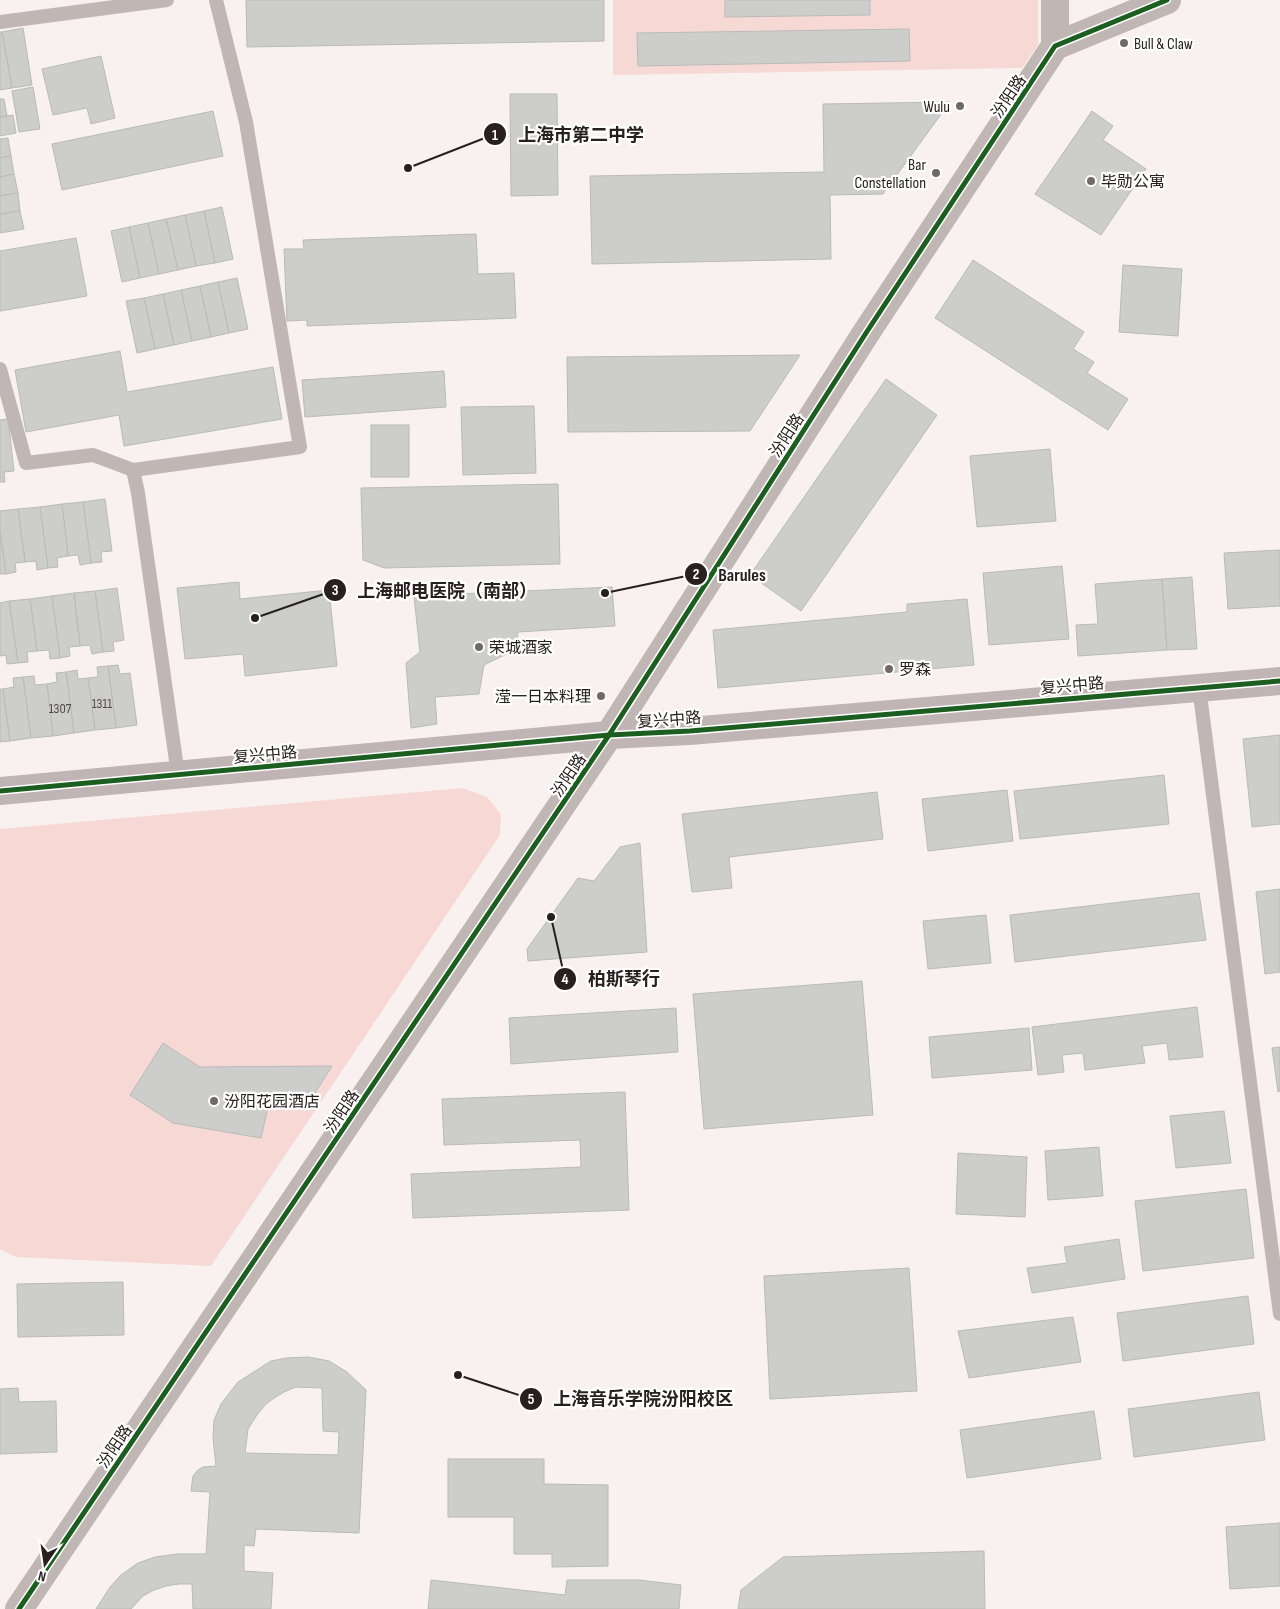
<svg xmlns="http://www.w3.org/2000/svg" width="1280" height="1609" font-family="'Sofia Sans Condensed','Noto Sans SC',sans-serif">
<rect width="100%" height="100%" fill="#f8f1f0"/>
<!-- green -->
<g fill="#f6d9d4">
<path d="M 613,0 L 1038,0 L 1038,45 L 1022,68 L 613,75 Z"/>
<path d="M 463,788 L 487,797 L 501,814 L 500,835 L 211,1266 L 16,1257 L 0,1249 L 0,829 Z"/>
</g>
<!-- building -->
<g fill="#cdcecc" stroke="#b9bab9" fill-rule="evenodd">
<path d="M 246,0 L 604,0 L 604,41 L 247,47 Z"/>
<path d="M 725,0 L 870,0 L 870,15 L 725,17 Z"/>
<path d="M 23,28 L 32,85 L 12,88 L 2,32 Z"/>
<path d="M 909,29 L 910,61 L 638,66 L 637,33 Z"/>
<path d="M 0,32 L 2,32 L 12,88 L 0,90 Z"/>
<path d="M 101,56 L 115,118 L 91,124 L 87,108 L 53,115 L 42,69 Z"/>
<path d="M 33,87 L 40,129 L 19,132 L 12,91 Z"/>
<path d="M 510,94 L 557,94 L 558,195 L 511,196 Z"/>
<path d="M 0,99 L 4,99 L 7,116 L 0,117 Z"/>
<path d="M 950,102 L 883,194 L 830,195 L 831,259 L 592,264 L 590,176 L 824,172 L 823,104 Z"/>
<path d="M 213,111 L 223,156 L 62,190 L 52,144 Z"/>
<path d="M 1092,111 L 1113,126 L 1103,140 L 1146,169 L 1101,235 L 1035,194 Z"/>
<path d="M 13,115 L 16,133 L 0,136 L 0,117 Z"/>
<path d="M 8,138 L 11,156 L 0,158 L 0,139 Z"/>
<path d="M 11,156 L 14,174 L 0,177 L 0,158 Z"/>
<path d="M 14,174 L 18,193 L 0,196 L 0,177 Z"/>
<path d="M 18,193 L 20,211 L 0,214 L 0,196 Z"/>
<path d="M 222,207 L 233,259 L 215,263 L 204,211 Z"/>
<path d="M 20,211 L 24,229 L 0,233 L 0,214 Z"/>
<path d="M 204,211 L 215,263 L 196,266 L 185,215 Z"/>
<path d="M 185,215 L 196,266 L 178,270 L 166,219 Z"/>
<path d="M 166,219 L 178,270 L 159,274 L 148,223 Z"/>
<path d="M 148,223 L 159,274 L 140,278 L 129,227 Z"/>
<path d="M 129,227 L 140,278 L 122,282 L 111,231 Z"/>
<path d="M 476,234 L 478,274 L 514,273 L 516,318 L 307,326 L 307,320 L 287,321 L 284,249 L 304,249 L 303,240 Z"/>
<path d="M 76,238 L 87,296 L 0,311 L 0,251 Z"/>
<path d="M 973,260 L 1084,332 L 1073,349 L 1094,362 L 1087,373 L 1128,399 L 1108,430 L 935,318 Z"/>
<path d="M 1123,265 L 1182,269 L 1178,336 L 1119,332 Z"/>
<path d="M 237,278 L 248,329 L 229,333 L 218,282 Z"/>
<path d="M 218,282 L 229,333 L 211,337 L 200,286 Z"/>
<path d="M 200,286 L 211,337 L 192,341 L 181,290 Z"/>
<path d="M 181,290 L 192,341 L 174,345 L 163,294 Z"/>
<path d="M 163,294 L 174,345 L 155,349 L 144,298 Z"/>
<path d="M 144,298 L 155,349 L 137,353 L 126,301 Z"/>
<path d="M 120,351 L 127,392 L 273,367 L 282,419 L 124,446 L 119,415 L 26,432 L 15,370 Z"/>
<path d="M 800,355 L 750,431 L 568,432 L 567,357 Z"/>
<path d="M 444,371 L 446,407 L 305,417 L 302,380 Z"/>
<path d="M 886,379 L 937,415 L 801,611 L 750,575 Z"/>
<path d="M 534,406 L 536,473 L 463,475 L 461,407 Z"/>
<path d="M 8,419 L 14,471 L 4,472 L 5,482 L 0,482 L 0,420 Z"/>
<rect x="371" y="425" width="38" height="52"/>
<path d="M 1050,449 L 1056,521 L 977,527 L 970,456 Z"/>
<path d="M 558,484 L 560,564 L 384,568 L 363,560 L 361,488 Z"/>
<path d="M 105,499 L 112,551 L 101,552 L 102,562 L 91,563 L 83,502 Z"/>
<path d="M 83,502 L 91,563 L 80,565 L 78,555 L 68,556 L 62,504 Z"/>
<path d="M 62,504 L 68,556 L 57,558 L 58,567 L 48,568 L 40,507 Z"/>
<path d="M 40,507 L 48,568 L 37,570 L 36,561 L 25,562 L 18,509 Z"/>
<path d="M 18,509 L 25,562 L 15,563 L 16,572 L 6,574 L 0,532 L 0,511 Z"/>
<path d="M 0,532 L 6,574 L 0,574 Z"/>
<path d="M 1280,550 L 1280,606 L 1228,609 L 1224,553 Z"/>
<path d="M 1062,566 L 1069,639 L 989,645 L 983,573 Z"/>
<path d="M 1192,577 L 1197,649 L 1167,650 L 1162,579 Z"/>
<path d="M 1162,579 L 1167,650 L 1078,656 L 1076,625 L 1098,624 L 1095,584 Z"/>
<path d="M 239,582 L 240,599 L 329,590 L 337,666 L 245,676 L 243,654 L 185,659 L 177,588 Z"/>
<path d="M 612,587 L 615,626 L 518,632 L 515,650 L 484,665 L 479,694 L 435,697 L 437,724 L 411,728 L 406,663 L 420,652 L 414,596 Z"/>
<path d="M 117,588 L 124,640 L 113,642 L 114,651 L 103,652 L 95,591 Z"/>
<path d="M 95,591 L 103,652 L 92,654 L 90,645 L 80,646 L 74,593 Z"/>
<path d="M 74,593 L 80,646 L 69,647 L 70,656 L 60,658 L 52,596 Z"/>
<path d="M 52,596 L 60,658 L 50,659 L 49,650 L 37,651 L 30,599 Z"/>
<path d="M 30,599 L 37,651 L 27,652 L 28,662 L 18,663 L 9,601 Z"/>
<path d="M 967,599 L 974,665 L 718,688 L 713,630 L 907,612 L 907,604 Z"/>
<path d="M 9,601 L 18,663 L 7,664 L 6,655 L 0,656 L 0,603 Z"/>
<path d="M 118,665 L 120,674 L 130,673 L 137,725 L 116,728 L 108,666 Z"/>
<path d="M 108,666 L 116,728 L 95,730 L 88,678 L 98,677 L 97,667 Z"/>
<path d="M 77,670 L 78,679 L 88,678 L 95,730 L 74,733 L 66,672 Z"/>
<path d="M 66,672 L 74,733 L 53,736 L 47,684 L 57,682 L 56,673 Z"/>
<path d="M 34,676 L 35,685 L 47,684 L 53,736 L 31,738 L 23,677 Z"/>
<path d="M 23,677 L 31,738 L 10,741 L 3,689 L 14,687 L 13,678 Z"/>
<path d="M 0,689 L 3,689 L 10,741 L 0,742 Z"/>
<path d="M 1280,735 L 1280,824 L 1252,827 L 1243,739 Z"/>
<path d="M 1164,775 L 1169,824 L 1020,839 L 1014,791 Z"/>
<path d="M 1007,790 L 1013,841 L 928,851 L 922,799 Z"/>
<path d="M 877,792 L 883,839 L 729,857 L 732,888 L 692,892 L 682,814 Z"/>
<path d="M 640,843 L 647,952 L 528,961 L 527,949 L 578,878 L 594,881 L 620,847 Z"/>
<path d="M 1280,889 L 1280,972 L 1265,974 L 1256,892 Z"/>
<path d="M 1199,893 L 1206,940 L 1015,962 L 1010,915 Z"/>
<path d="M 986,915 L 991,963 L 928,969 L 923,921 Z"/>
<path d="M 862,981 L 873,1115 L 704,1129 L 693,994 Z"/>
<path d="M 1197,1007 L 1203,1057 L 1169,1060 L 1167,1043 L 1142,1046 L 1145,1063 L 1085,1070 L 1083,1053 L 1062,1055 L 1064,1072 L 1038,1075 L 1032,1027 Z"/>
<path d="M 676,1008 L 678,1052 L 511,1064 L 509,1018 Z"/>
<path d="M 1029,1028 L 1032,1070 L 932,1078 L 929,1037 Z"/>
<path d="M 163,1043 L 200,1067 L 332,1066 L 315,1093 L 270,1098 L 261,1138 L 173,1123 L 130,1095 Z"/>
<path d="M 1280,1047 L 1280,1091 L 1278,1092 L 1272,1048 Z"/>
<path d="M 625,1092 L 629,1210 L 413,1218 L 411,1174 L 581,1167 L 580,1140 L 444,1145 L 442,1099 Z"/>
<path d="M 1224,1111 L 1231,1163 L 1176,1168 L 1170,1116 Z"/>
<path d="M 1099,1147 L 1103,1196 L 1048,1200 L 1045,1151 Z"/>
<path d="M 958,1153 L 1027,1157 L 1025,1217 L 956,1214 Z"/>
<path d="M 1246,1189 L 1254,1258 L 1143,1271 L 1135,1201 Z"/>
<path d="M 1119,1239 L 1125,1279 L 1032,1293 L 1027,1268 L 1067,1263 L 1064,1247 Z"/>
<path d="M 909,1268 L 917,1391 L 770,1399 L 764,1276 Z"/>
<path d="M 123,1282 L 124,1335 L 18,1337 L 17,1284 Z"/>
<path d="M 1248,1296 L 1254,1344 L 1123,1361 L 1117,1313 Z"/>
<path d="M 1073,1317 L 1081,1362 L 969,1378 L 958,1331 Z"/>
<path d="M 308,1357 L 329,1361 L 347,1372 L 366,1390 L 359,1533 L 256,1529 L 254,1546 L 244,1545 L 244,1571 L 273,1573 L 271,1609 L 193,1609 L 192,1584 L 179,1584 L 166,1586 L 154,1590 L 143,1596 L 131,1609 L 96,1609 L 110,1587 L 121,1575 L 138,1563 L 155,1557 L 177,1554 L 206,1554 L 210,1492 L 191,1491 L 193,1476 L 198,1470 L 203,1467 L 216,1466 L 213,1438 L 214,1420 L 221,1404 L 238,1382 L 271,1361 L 287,1358 ZM 296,1387 L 322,1388 L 323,1431 L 339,1432 L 338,1455 L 245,1453 L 248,1429 L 257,1415 L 265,1405 L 274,1398 L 284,1392 Z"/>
<path d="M 18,1388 L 19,1402 L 56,1401 L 57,1452 L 0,1454 L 0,1389 Z"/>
<path d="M 1259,1392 L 1265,1440 L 1134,1457 L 1128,1409 Z"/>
<path d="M 1094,1411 L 1101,1459 L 967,1478 L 960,1430 Z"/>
<path d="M 448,1459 L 544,1459 L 544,1484 L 608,1485 L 608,1566 L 552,1567 L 552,1554 L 514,1554 L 514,1517 L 448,1517 Z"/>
<path d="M 1280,1523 L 1280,1586 L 1230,1589 L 1226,1527 Z"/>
<path d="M 984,1551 L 985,1609 L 738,1609 L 741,1590 L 783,1557 Z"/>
<path d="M 431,1580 L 565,1595 L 567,1580 L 639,1580 L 681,1585 L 679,1609 L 428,1609 Z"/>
</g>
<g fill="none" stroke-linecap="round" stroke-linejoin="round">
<!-- lane -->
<g stroke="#c0b6b4" stroke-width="14">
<path d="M 0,22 L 167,0"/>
<path d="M 0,369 L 26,463 L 93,455 L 133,470 L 300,447 L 246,122 L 216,0"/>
<path d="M 133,470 L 138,493 L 178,775"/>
<path d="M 1199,687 L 1280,1314"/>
</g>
<!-- street -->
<g stroke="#c0b6b4" stroke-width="28">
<path d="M 1055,0 L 1055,46"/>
<path d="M 19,1609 L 609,735 L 866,333 L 1055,46 L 1167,0"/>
</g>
<!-- secondary -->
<path stroke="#c0b5b4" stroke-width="28" d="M 0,791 L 609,735 L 690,731 L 1280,681"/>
<!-- cycleway casing -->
<g stroke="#fff" stroke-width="8">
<g id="cycleway">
<path d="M 0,791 L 609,735 L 690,731 L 1280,681"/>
<path d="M 19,1609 L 609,735 L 866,333 L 1055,46 L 1167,0"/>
</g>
</g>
<!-- cycleway -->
<use href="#cycleway" stroke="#1b5e20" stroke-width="5"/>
</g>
<!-- markers -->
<g fill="#716968" stroke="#fff" stroke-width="2">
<circle cx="1124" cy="43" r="5"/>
<circle cx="960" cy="106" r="5"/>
<circle cx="936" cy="173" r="5"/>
<circle cx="1091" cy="181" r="5"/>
<circle cx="479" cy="647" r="5"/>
<circle cx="889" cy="669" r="5"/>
<circle cx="601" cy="696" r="5"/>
<circle cx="214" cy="1101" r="5"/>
</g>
<g text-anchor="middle" stroke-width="4.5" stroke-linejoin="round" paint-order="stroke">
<!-- number labels -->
<g font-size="14" fill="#514c4a">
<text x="102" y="708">1311</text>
<text x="60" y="713">1307</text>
</g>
<!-- poi labels -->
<g font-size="16" fill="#28201e" stroke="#fff" text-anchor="start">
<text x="1134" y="49">Bull &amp; Claw</text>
<text x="950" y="112" text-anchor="end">Wulu</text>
<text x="926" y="170" text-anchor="end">Bar<tspan x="926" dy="18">Constellation</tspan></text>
<text x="1101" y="187">毕勋公寓</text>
<text x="489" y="653">荣城酒家</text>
<text x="899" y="675">罗森</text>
<text x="591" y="702" text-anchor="end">滢一日本料理</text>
<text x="224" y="1107">汾阳花园酒店</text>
</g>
<!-- street labels -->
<g font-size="16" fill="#28201e" stroke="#fff">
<text transform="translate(1008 96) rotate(-56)" y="6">汾阳路</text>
<text transform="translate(786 435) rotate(-57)" y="6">汾阳路</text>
<text transform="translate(1072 685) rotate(-5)" y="6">复兴中路</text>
<text transform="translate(669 719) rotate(-4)" y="6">复兴中路</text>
<text transform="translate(265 754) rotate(-5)" y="6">复兴中路</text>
<text transform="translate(568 775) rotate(-56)" y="6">汾阳路</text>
<text transform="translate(341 1111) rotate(-56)" y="6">汾阳路</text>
<text transform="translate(114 1446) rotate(-56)" y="6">汾阳路</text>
</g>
</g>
<!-- callouts -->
<path fill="none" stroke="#28201e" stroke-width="2" d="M408 168L495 134M605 593L696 574M255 618L335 590M551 917L565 979M458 1375L531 1399"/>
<g fill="#28201e" stroke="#fff" stroke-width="2">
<circle cx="408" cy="168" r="5"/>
<circle cx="605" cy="593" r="5"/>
<circle cx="255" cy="618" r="5"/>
<circle cx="551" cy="917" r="5"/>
<circle cx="458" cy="1375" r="5"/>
<circle cx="495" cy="134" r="12"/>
<circle cx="696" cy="574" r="12"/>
<circle cx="335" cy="590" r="12"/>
<circle cx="565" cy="979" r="12"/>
<circle cx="531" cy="1399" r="12"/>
</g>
<g font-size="15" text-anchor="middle" font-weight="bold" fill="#fff">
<text x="495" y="140">1</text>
<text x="696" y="579">2</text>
<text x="335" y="595">3</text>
<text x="565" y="984">4</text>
<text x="531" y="1404">5</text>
</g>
<g font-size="18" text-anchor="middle" font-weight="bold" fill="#28201e" stroke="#fff" stroke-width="4.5" stroke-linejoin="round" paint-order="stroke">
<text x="581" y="141">上海市第二中学</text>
<text x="742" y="581">Barules</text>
<text x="447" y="597">上海邮电医院（南部）</text>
<text x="624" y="985">柏斯琴行</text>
<text x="643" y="1405">上海音乐学院汾阳校区</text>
</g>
<!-- north arrow -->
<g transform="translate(45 1564) rotate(193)" stroke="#ffffff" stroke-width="4" paint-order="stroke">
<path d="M0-4L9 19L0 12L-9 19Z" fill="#28201e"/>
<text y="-8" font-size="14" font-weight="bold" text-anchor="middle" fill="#28201e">N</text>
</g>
</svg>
